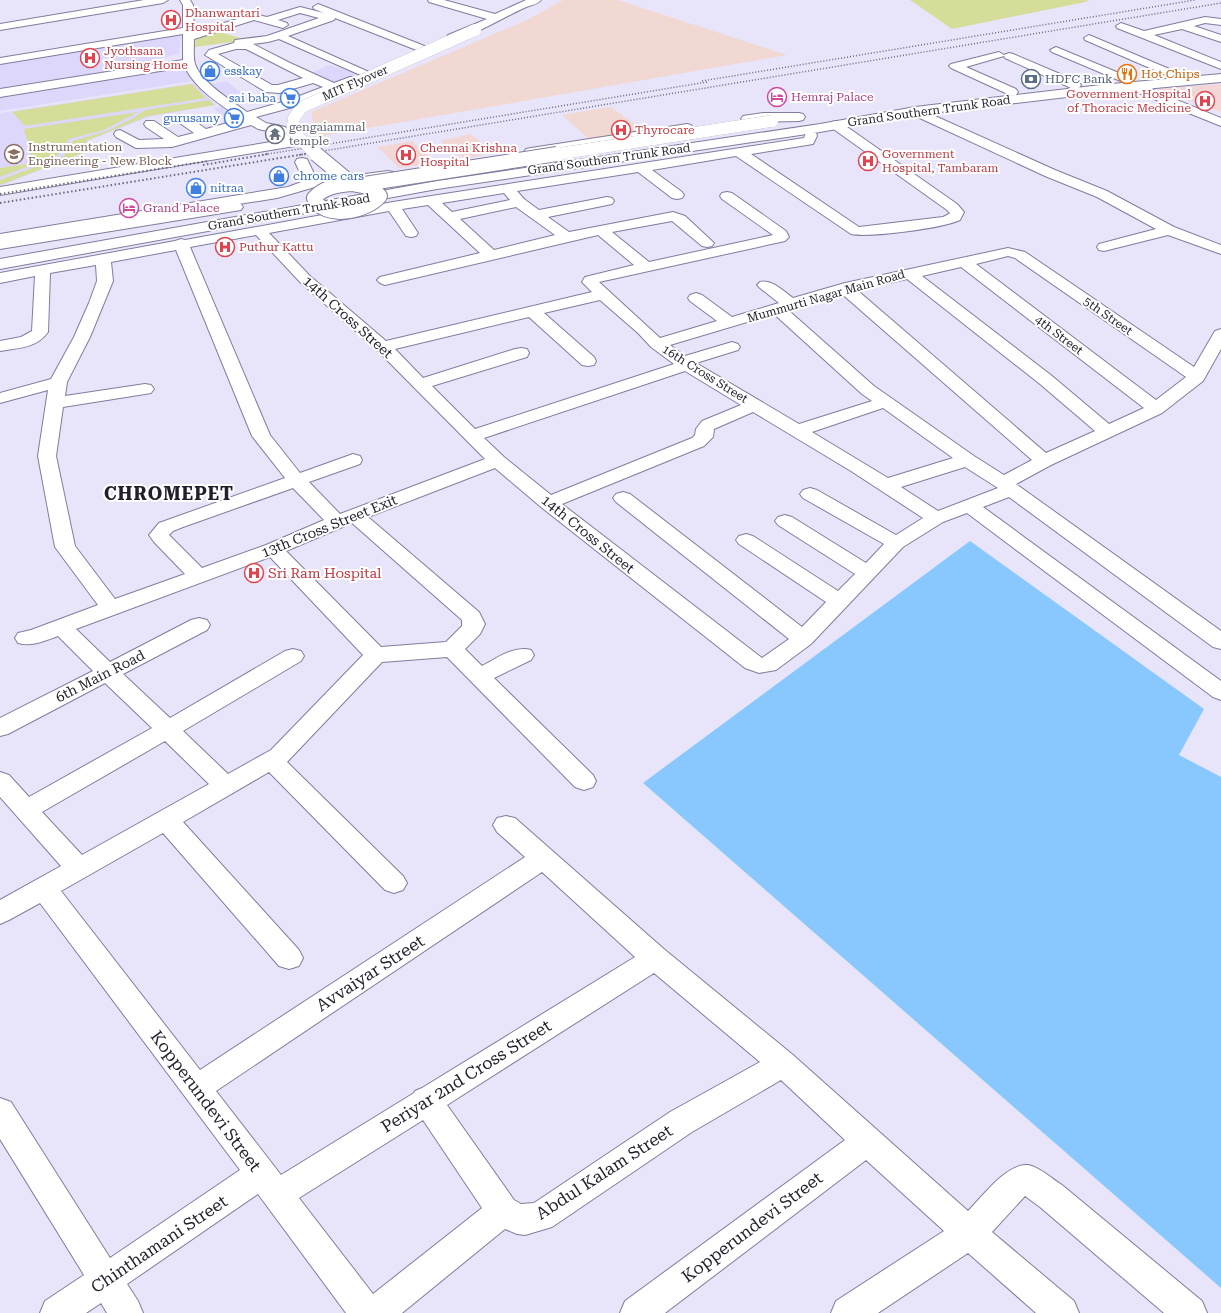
<svg xmlns="http://www.w3.org/2000/svg" width="1221" height="1313" font-family="'Roboto Serif',serif">
<rect width="100%" height="100%" fill="#e8e5fb"/>
<!-- built -->
<g fill="#ddd8fb">
<path d="M 182,32 L 179,54 L 157,59 L 162,68 L 184,65 L 193,81 L 0,111 L 0,63 Z"/>
<path d="M 328,65 L 361,73 L 335,84 L 311,73 Z"/>
<path d="M 226,81 L 244,95 L 230,98 L 210,84 Z"/>
<path d="M 195,83 L 216,105 L 149,117 L 87,141 L 89,151 L 0,186 L 0,113 Z"/>
<path d="M 224,106 L 242,119 L 229,122 L 213,108 Z"/>
</g>
<!-- industrial -->
<g fill="#f1d8d2">
<path d="M 563,0 L 618,0 L 787,55 L 317,137 L 311,112 L 527,20 Z"/>
<path d="M 610,107 L 645,131 L 590,140 L 562,115 Z"/>
</g>
<!-- medical -->
<g fill="#f2d7d6">
<path d="M 1221,84 L 1221,112 L 1156,89 Z"/>
<path d="M 470,134 L 496,152 L 465,159 L 440,141 Z"/>
<path d="M 412,141 L 436,163 L 399,168 L 377,147 Z"/>
</g>
<!-- green -->
<g fill="#d6dd98">
<path d="M 910,0 L 1085,0 L 1090,1 L 952,29 Z"/>
<path d="M 212,30 L 247,40 L 195,47 L 196,36 Z"/>
<path d="M 192,84 L 206,98 L 25,126 L 12,112 Z"/>
<path d="M 209,100 L 215,105 L 148,116 L 86,141 L 88,151 L 0,185 L 0,180 L 64,156 L 73,141 L 107,131 L 132,119 L 145,110 Z"/>
<path d="M 138,112 L 104,130 L 69,139 L 58,155 L 0,177 L 0,168 L 33,163 L 24,129 Z"/>
</g>
<!-- water -->
<path fill="#88c8ff" d="M 970,541 L 1204,709 L 1179,755 L 1221,777 L 1221,1288 L 643,783 Z"/>
<g fill="none" stroke-linecap="round" stroke-linejoin="round">
<!-- minor casing -->
<g stroke="#817c9d" stroke-width="2">
<g id="minor">
<path d="M 144,0 L 168,0 L 163,3 L 0,30 L 0,24 Z"/>
<path d="M 180,0 L 190,0 L 193,5 L 194,32 L 254,14 L 267,17 L 300,7 L 324,13 L 314,9 L 313,7 L 318,4 L 427,47 L 429,49 L 427,51 L 419,51 L 335,18 L 334,20 L 288,36 L 369,72 L 371,74 L 369,76 L 365,77 L 279,39 L 268,42 L 253,44 L 290,63 L 334,83 L 350,77 L 358,77 L 360,79 L 358,81 L 297,106 L 256,117 L 266,123 L 285,127 L 296,140 L 295,146 L 0,195 L 0,187 L 283,140 L 277,133 L 258,129 L 251,125 L 172,147 L 136,148 L 116,137 L 114,134 L 116,131 L 120,130 L 139,140 L 164,139 L 146,127 L 144,124 L 146,121 L 154,121 L 178,137 L 194,133 L 177,121 L 175,118 L 177,115 C 187,113 198,124 206,129 L 242,119 C 222,106 195,89 185,67 L 0,97 L 0,89 L 183,60 L 183,34 L 0,64 L 0,58 L 183,28 L 183,5 ZM 300,13 L 319,18 L 267,36 L 235,40 L 234,43 L 209,50 L 205,55 L 266,92 L 279,93 L 313,83 L 323,87 L 289,100 L 247,112 C 232,101 201,82 195,64 C 193,57 194,47 194,39 L 254,20 L 283,28 L 288,25 L 287,23 L 278,20 ZM 236,49 L 246,49 L 303,78 L 278,85 L 272,85 L 218,54 Z"/>
<path d="M 428,0 L 444,0 L 495,14 L 526,0 L 541,0 C 537,5 530,5 524,8 C 500,19 478,34 452,40 L 448,39 L 447,37 L 448,35 L 487,19 L 429,2 Z"/>
<path d="M 1205,17 L 1221,19 L 1221,25 L 1205,23 L 1194,26 L 1221,35 L 1221,42 L 1182,29 L 1154,35 L 1221,62 L 1221,69 L 1117,28 L 1116,26 L 1121,23 L 1144,31 Z"/>
<path d="M 1089,35 L 1181,74 L 1183,76 L 1181,78 L 1173,78 L 1085,40 L 1084,38 Z"/>
<path d="M 1056,47 L 1131,78 L 1133,80 L 1131,82 L 1123,82 L 1052,52 L 1050,50 Z"/>
<path d="M 999,52 L 1004,55 L 1009,53 L 1013,54 L 1079,82 L 1081,85 L 1079,88 L 1071,88 L 1005,58 L 1004,56 L 966,67 L 1016,89 L 1018,92 L 1016,95 L 1012,96 L 951,68 L 949,66 L 951,64 Z"/>
<path d="M 1133,82 L 1221,118 L 1221,126 L 1129,89 L 1127,86 L 1129,83 Z"/>
<path d="M 915,107 L 1055,170 L 1107,191 L 1174,227 L 1221,245 L 1221,254 L 1168,235 L 1104,251 L 1099,250 L 1097,247 L 1099,244 L 1156,229 L 1097,197 L 1045,176 L 911,114 L 909,111 L 911,108 Z"/>
<path d="M 763,113 L 799,113 L 803,114 L 805,117 L 803,120 L 799,121 L 743,122 L 741,119 L 743,116 Z"/>
<path d="M 836,121 L 840,122 L 957,204 L 964,212 L 960,220 C 943,228 869,238 851,234 L 736,156 L 652,170 L 682,192 L 684,195 L 682,198 L 677,199 L 672,198 L 638,172 L 517,191 L 524,199 L 539,210 L 607,197 L 612,198 L 614,201 L 612,204 L 548,217 L 569,232 L 673,212 L 685,216 L 714,243 L 712,246 L 707,247 L 702,246 L 672,221 L 612,232 L 649,262 L 773,235 L 722,199 L 720,196 L 722,193 L 727,192 L 732,193 L 786,231 L 789,237 L 785,241 L 599,282 L 660,338 L 717,321 L 690,301 L 688,298 L 690,295 L 696,293 L 702,295 L 732,317 L 779,303 L 760,288 L 757,285 L 760,282 C 772,279 783,291 793,298 L 845,283 L 1008,248 L 1025,252 L 1194,367 L 1215,331 L 1221,329 L 1221,349 L 1203,381 L 1162,413 L 1051,465 L 1016,484 L 1221,631 L 1221,649 L 1213,647 L 1009,497 L 983,507 L 1221,681 L 1221,700 L 1213,697 L 967,513 L 943,522 L 903,547 L 811,644 L 776,670 L 759,673 L 745,668 L 541,507 L 495,468 L 368,517 L 479,612 L 485,624 L 480,634 L 465,649 L 482,666 C 496,659 514,645 531,650 L 534,655 L 531,660 L 494,678 L 593,775 L 596,781 L 593,787 L 584,790 L 575,787 L 447,657 L 382,662 L 287,762 L 403,876 L 407,883 L 403,890 L 394,893 L 385,890 L 269,772 L 183,822 L 299,950 L 303,958 L 299,966 L 289,969 L 279,966 L 163,833 L 61,891 L 200,1070 L 525,857 L 497,832 L 493,825 L 497,818 L 506,816 L 515,818 L 665,950 L 793,1055 L 968,1211 C 982,1197 1007,1163 1028,1165 C 1040,1167 1052,1179 1062,1185 L 1202,1301 L 1207,1313 L 1164,1313 L 1040,1207 L 1025,1196 L 992,1232 L 1074,1301 L 1079,1313 L 1036,1313 L 968,1253 L 878,1313 L 831,1313 L 836,1301 L 944,1231 L 866,1160 L 665,1313 L 620,1313 L 625,1301 L 845,1140 L 781,1080 L 692,1132 L 552,1227 L 525,1235 L 517,1234 L 505,1229 L 402,1313 L 346,1313 L 258,1194 L 127,1284 L 138,1301 L 143,1313 L 107,1313 L 101,1303 L 86,1313 L 40,1313 L 45,1301 L 84,1275 L 0,1139 L 0,1098 L 11,1102 L 110,1258 L 240,1170 L 40,903 L 9,920 L 0,924 L 0,900 L 61,866 L 0,797 L 0,772 L 9,775 L 29,797 L 152,728 L 105,683 L 8,734 L 0,736 L 0,718 L 93,671 L 58,636 C 44,641 32,647 18,643 L 15,638 L 18,633 L 31,630 L 98,605 L 55,547 L 38,456 L 48,390 L 0,403 L 0,393 L 51,379 L 74,337 L 89,303 L 97,281 L 96,265 L 50,273 L 48,332 C 37,348 18,348 0,351 L 0,341 L 21,337 L 32,331 L 35,276 L 0,283 L 0,273 L 175,241 L 181,239 L 185,240 L 393,202 L 804,138 L 806,133 L 816,133 L 817,136 L 813,144 L 751,154 L 859,227 L 943,217 L 949,214 L 950,213 L 947,210 L 832,128 L 830,125 L 832,122 ZM 504,193 L 510,200 L 452,212 L 442,203 ZM 428,205 L 480,253 L 380,277 L 377,280 L 380,283 L 385,285 L 598,235 L 634,265 L 585,277 L 582,282 L 592,292 L 386,341 L 310,276 L 269,233 L 389,211 L 406,236 L 411,237 L 416,236 L 418,233 L 402,209 ZM 516,207 L 555,235 L 494,250 L 460,219 ZM 256,235 L 300,282 L 377,350 L 485,459 L 340,514 L 309,482 L 360,464 L 362,460 L 360,456 L 353,454 L 300,473 L 270,435 L 190,247 ZM 176,250 L 252,436 L 285,478 L 159,523 L 149,535 L 154,542 L 185,574 L 115,599 L 75,546 L 56,456 L 63,407 L 145,394 L 151,393 L 154,389 L 151,385 L 145,384 L 65,396 L 67,382 L 90,337 L 113,281 L 111,262 ZM 1008,256 L 1015,258 L 1186,377 L 1156,400 L 976,264 ZM 961,267 L 1144,408 L 1109,424 L 1052,376 L 922,276 ZM 907,279 L 1040,384 L 1095,431 L 1046,453 L 857,290 ZM 842,294 L 1032,460 L 1004,475 L 974,456 L 874,386 L 788,310 ZM 600,300 L 638,333 L 651,347 L 674,364 L 475,429 L 432,386 L 527,357 L 529,353 L 527,349 L 521,348 L 515,349 L 423,378 L 395,349 L 529,317 L 582,365 L 588,366 L 594,365 L 596,361 L 594,357 L 544,313 ZM 774,314 L 862,394 L 872,401 L 799,424 L 696,363 L 738,350 L 740,347 L 738,344 L 732,342 L 685,356 L 670,345 ZM 685,371 L 741,405 L 702,421 L 696,429 L 695,435 L 692,438 L 551,495 L 504,457 L 484,438 ZM 883,408 L 953,458 L 888,478 L 812,432 ZM 753,412 L 851,471 L 923,518 L 896,535 L 817,490 L 810,488 L 803,490 L 800,494 L 803,498 L 884,544 L 866,563 L 792,517 L 785,515 L 778,517 L 775,521 L 778,525 L 855,574 L 838,591 L 753,536 L 746,534 L 739,536 L 736,540 L 739,544 L 826,602 L 802,627 L 630,494 L 623,492 L 616,494 L 613,498 L 616,502 L 789,639 L 762,658 L 562,504 L 704,446 L 713,437 L 714,429 ZM 965,467 L 998,488 L 938,511 L 901,487 ZM 293,488 L 324,520 L 266,545 L 202,568 L 169,535 L 173,531 L 183,527 ZM 352,523 L 462,620 L 462,626 L 446,642 L 381,647 L 286,551 ZM 270,557 L 363,655 L 271,750 L 228,774 L 183,731 L 301,661 L 304,656 L 301,651 L 293,649 L 285,651 L 170,718 L 123,674 L 207,630 L 210,625 L 207,620 L 199,618 L 191,620 L 110,662 L 76,629 ZM 165,741 L 209,784 L 82,855 L 42,812 ZM 542,872 L 635,957 L 422,1088 L 415,1091 L 414,1093 L 281,1175 L 216,1091 ZM 654,973 L 760,1062 L 670,1112 L 534,1203 L 521,1204 L 514,1200 L 447,1105 ZM 423,1120 L 482,1208 L 373,1294 L 299,1198 Z"/>
<path d="M 687,124 L 691,125 L 693,128 L 691,131 L 531,156 L 526,155 L 524,152 L 526,149 L 531,148 Z"/>
<path d="M 302,158 L 307,159 L 316,178 L 354,173 L 365,174 L 388,171 L 393,172 L 395,175 L 393,178 L 315,187 L 277,198 L 0,242 L 0,234 L 288,187 L 304,181 L 295,162 L 297,159 Z"/>
</g>
</g>
<!-- major casing -->
<g stroke="#817c9d" stroke-width="2">
<g id="major">
<path d="M 1221,74 L 1221,82 L 1101,93 L 915,115 L 820,132 L 437,189 L 0,269 L 0,259 L 437,181 L 820,124 L 915,107 L 1101,85 Z"/>
<path d="M 236,203 L 241,204 L 243,207 L 241,210 L 0,249 L 0,241 Z"/>
</g>
</g>
<!-- minor -->
<use href="#minor" fill="#fff" fill-rule="evenodd"/>
<!-- major -->
<use href="#major" fill="#fff" fill-rule="evenodd"/>
<!-- rail-far1 -->
<g stroke="#6b6979" stroke-width="1.5" stroke-dasharray="1 2" stroke-linecap="butt">
<path d="M 702,81 L 1195,0"/>
<path d="M 262,155 L 707,82"/>
<path d="M 299,155 L 1221,3"/>
</g>
<!-- rail -->
<g stroke="#6b6979" stroke-width="2" stroke-dasharray="1.5 2.5" stroke-linecap="butt">
<path d="M 203,165 L 268,154"/>
<path d="M 0,194 L 208,161"/>
<path d="M 0,203 L 305,154"/>
</g>
<!-- minor-bridge-far1 casing -->
<g stroke="#817c9d" stroke-width="12" stroke-linecap="butt">
<path id="minor-bridge-far1" d="M 317,155 L 292,131 L 294,118 L 302,107 L 475,30"/>
</g>
<!-- minor-bridge casing -->
<g stroke="#817c9d" stroke-width="16" stroke-linecap="butt">
<path id="minor-bridge" d="M 316,154 L 352,184"/>
</g>
<!-- major-bridge-far1 casing -->
<g stroke="#817c9d" stroke-width="12" stroke-linecap="butt">
<path id="major-bridge-far1" d="M 551,155 L 772,121"/>
</g>
<!-- major-bridge casing -->
<g stroke="#817c9d" stroke-width="16" stroke-linecap="butt">
<g id="major-bridge">
<path d="M 352,184 L 372,188 L 380,196 C 367,212 324,221 314,198 C 324,187 338,185 352,184 Z"/>
<path d="M 358,185 L 557,154"/>
</g>
</g>
<!-- minor-bridge-far1 -->
<use href="#minor-bridge-far1" stroke="#fff" stroke-width="12"/>
<!-- minor-bridge -->
<use href="#minor-bridge" stroke="#fff" stroke-width="14"/>
<!-- major-bridge-far1 -->
<use href="#major-bridge-far1" stroke="#fff" stroke-width="12"/>
<!-- major-bridge -->
<use href="#major-bridge" stroke="#fff" stroke-width="14"/>
</g>
<!-- icons -->
<defs>
<g id="hospital-ring" transform="scale(1)"><circle r="9.5" fill="#fff" stroke="#e0444e" stroke-width="1.5"/><path d="M-5-5h3v3.5h4V-5h3V5h-3V1.5h-4V5h-3Z" fill="#e0444e"/></g>
<g id="shop-ring" transform="scale(1)"><circle r="9.5" fill="#fff" stroke="#3f7fe0" stroke-width="1.5"/><path d="M-5-2.5h2.3a2.7 3.5 0 0 1 5.4 0H5L5.5 6h-11ZM-1.5-2.5h3a1.5 2.3 0 0 0-3 0Z" fill="#3f7fe0"/></g>
<g id="restaurant-ring" transform="scale(1)"><circle r="9.5" fill="#fff" stroke="#e8710a" stroke-width="1.5"/><path d="M-5-6h1v4h1v-4h1v4h1v-4h1v5L-1.5 .5V6h-2V.5L-5-1ZM5-6V6H3V1.5H1.5Q1.5-4 5-6Z" fill="#e8710a"/></g>
<g id="bank-ring" transform="scale(1)"><circle r="9.5" fill="#fff" stroke="#5c6f8a" stroke-width="1.5"/><path d="M-6-4H6V4H-6ZM0-2.3a2.3 2.3 0 1 0 0 4.6a2.3 2.3 0 1 0 0-4.6Z" fill="#5c6f8a"/></g>
<g id="hotel-ring" transform="scale(1)"><circle r="9.5" fill="#fff" stroke="#d1479c" stroke-width="1.5"/><path d="M-6-4.5h1.5V1H6V5H4.5V3h-9V5H-6ZM-4 0a1.8 1.8 0 1 1 3.6 0ZM.5 0V-2.5h3Q6-2.5 6 0Z" fill="#d1479c"/></g>
<g id="supermarket-ring" transform="scale(1)"><circle r="9.5" fill="#fff" stroke="#3f7fe0" stroke-width="1.5"/><path d="M-6-5.5h2.5l.6 2H6L4.5 2H-2.5L-4.4-4H-6ZM-1.5 3.2a1.3 1.3 0 1 0 .1 0ZM3 3.2a1.3 1.3 0 1 0 .1 0Z" fill="#3f7fe0"/></g>
<g id="temple-ring" transform="scale(1)"><circle r="9.5" fill="#fff" stroke="#6b7280" stroke-width="1.5"/><path d="M0-6L5-2H3V0L6.5 2.5H4V6H1.5V3h-3V6H-4V2.5H-6.5L-3 0V-2H-5Z" fill="#6b7280"/></g>
<g id="university-ring" transform="scale(1)"><circle r="9.5" fill="#fff" stroke="#8d6e63" stroke-width="1.5"/><path d="M0-5L7-2L0 1L-7-2ZM-4 1L0 2.5L4 1V4Q0 6-4 4Z" fill="#8d6e63"/></g>
</defs>
<g fill-rule="evenodd">
<use href="#hospital-ring" x="171" y="20"/>
<use href="#hospital-ring" x="90" y="58"/>
<use href="#shop-ring" x="210" y="71"/>
<use href="#restaurant-ring" x="1127" y="74"/>
<use href="#bank-ring" x="1031" y="79"/>
<use href="#hotel-ring" x="777" y="97"/>
<use href="#supermarket-ring" x="290" y="98"/>
<use href="#hospital-ring" x="1205" y="101"/>
<use href="#supermarket-ring" x="234" y="118"/>
<use href="#hospital-ring" x="621" y="130"/>
<use href="#temple-ring" x="275" y="134"/>
<use href="#university-ring" x="14" y="154"/>
<use href="#hospital-ring" x="406" y="155"/>
<use href="#hospital-ring" x="868" y="161"/>
<use href="#shop-ring" x="279" y="176"/>
<use href="#shop-ring" x="196" y="188"/>
<use href="#hotel-ring" x="129" y="208"/>
<use href="#hospital-ring" x="225" y="247"/>
<use href="#hospital-ring" x="254" y="573"/>
</g>
<g text-anchor="middle" stroke-width="4" stroke-linejoin="round" paint-order="stroke">
<!-- far-health labels -->
<g font-size="12" fill="#be3a42" stroke="#fff" text-anchor="start">
<text x="185" y="17">Dhanwantari<tspan x="185" dy="14">Hospital</tspan></text>
<text x="104" y="55">Jyothsana<tspan x="104" dy="14">Nursing Home</tspan></text>
<text x="1191" y="98" text-anchor="end">Government Hospital<tspan x="1191" dy="14">of Thoracic Medicine</tspan></text>
<text x="635" y="134">Thyrocare</text>
<text x="420" y="152">Chennai Krishna<tspan x="420" dy="14">Hospital</tspan></text>
<text x="882" y="158">Government<tspan x="882" dy="14">Hospital, Tambaram</tspan></text>
<text x="239" y="251">Puthur Kattu</text>
</g>
<!-- far-shop labels -->
<g font-size="12" fill="#366cbe" stroke="#fff" text-anchor="start">
<text x="224" y="75">esskay</text>
<text x="276" y="102" text-anchor="end">sai baba</text>
<text x="220" y="122" text-anchor="end">gurusamy</text>
<text x="293" y="180">chrome cars</text>
<text x="210" y="192">nitraa</text>
</g>
<!-- far-food labels -->
<g font-size="12" fill="#c56008" stroke="#fff" text-anchor="start">
<text x="1141" y="78">Hot Chips</text>
</g>
<!-- far-service labels -->
<g font-size="12" fill="#4e5e75" stroke="#fff" text-anchor="start">
<text x="1045" y="83">HDFC Bank</text>
</g>
<!-- far-street labels -->
<g font-size="12" fill="#211f2c" stroke="#fff">
<text transform="translate(355 83) rotate(-24)" y="4">MIT Flyover</text>
<text transform="translate(929 111) rotate(-8)" y="4">Grand Southern Trunk Road</text>
<text transform="translate(609 159) rotate(-8)" y="4">Grand Southern Trunk Road</text>
<text transform="translate(289 212) rotate(-10)" y="4">Grand Southern Trunk Road</text>
<text transform="translate(826 296) rotate(-16)" y="4">Mummurti Nagar Main Road</text>
<text transform="translate(1108 316) rotate(35)" y="4">5th Street</text>
<text transform="translate(1059 335) rotate(37)" y="4">4th Street</text>
<text transform="translate(705 374) rotate(32)" y="4">16th Cross Street</text>
</g>
<!-- far-hotel labels -->
<g font-size="12" fill="#b23c85" stroke="#fff" text-anchor="start">
<text x="791" y="101">Hemraj Palace</text>
<text x="143" y="212">Grand Palace</text>
</g>
<!-- far-worship labels -->
<g font-size="12" fill="#5b616d" stroke="#fff" text-anchor="start">
<text x="289" y="131">gengaiammal<tspan x="289" dy="14">temple</tspan></text>
</g>
<!-- far-education labels -->
<g font-size="12" fill="#785e54" stroke="#fff" text-anchor="start">
<text x="28" y="151">Instrumentation<tspan x="28" dy="14">Engineering - New Block</tspan></text>
</g>
<!-- street labels -->
<g font-size="14" fill="#211f2c" stroke="#fff">
<text transform="translate(348 317) rotate(42)" y="5">14th Cross Street</text>
<text transform="translate(329 526) rotate(-22)" y="5">13th Cross Street Exit</text>
<text transform="translate(588 534) rotate(39)" y="5">14th Cross Street</text>
<text transform="translate(100 676) rotate(-27)" y="5">6th Main Road</text>
</g>
<!-- health labels -->
<g font-size="14" fill="#be3a42" stroke="#fff" text-anchor="start">
<text x="268" y="578">Sri Ram Hospital</text>
</g>
<!-- near-street labels -->
<g font-size="17" fill="#211f2c" stroke="#fff">
<text transform="translate(370 973) rotate(-33)" y="6">Avvaiyar Street</text>
<text transform="translate(466 1076) rotate(-32)" y="6">Periyar 2nd Cross Street</text>
<text transform="translate(206 1101) rotate(53)" y="6">Kopperundevi Street</text>
<text transform="translate(604 1172) rotate(-33)" y="6">Abdul Kalam Street</text>
<text transform="translate(752 1227) rotate(-37)" y="6">Kopperundevi Street</text>
<text transform="translate(159 1244) rotate(-34)" y="6">Chinthamani Street</text>
</g>
<!-- district labels -->
<g font-size="18" font-weight="bold" letter-spacing="1" fill="#211f2c" stroke="#fff">
<text x="169" y="500">CHROMEPET</text>
</g>
</g>
</svg>
